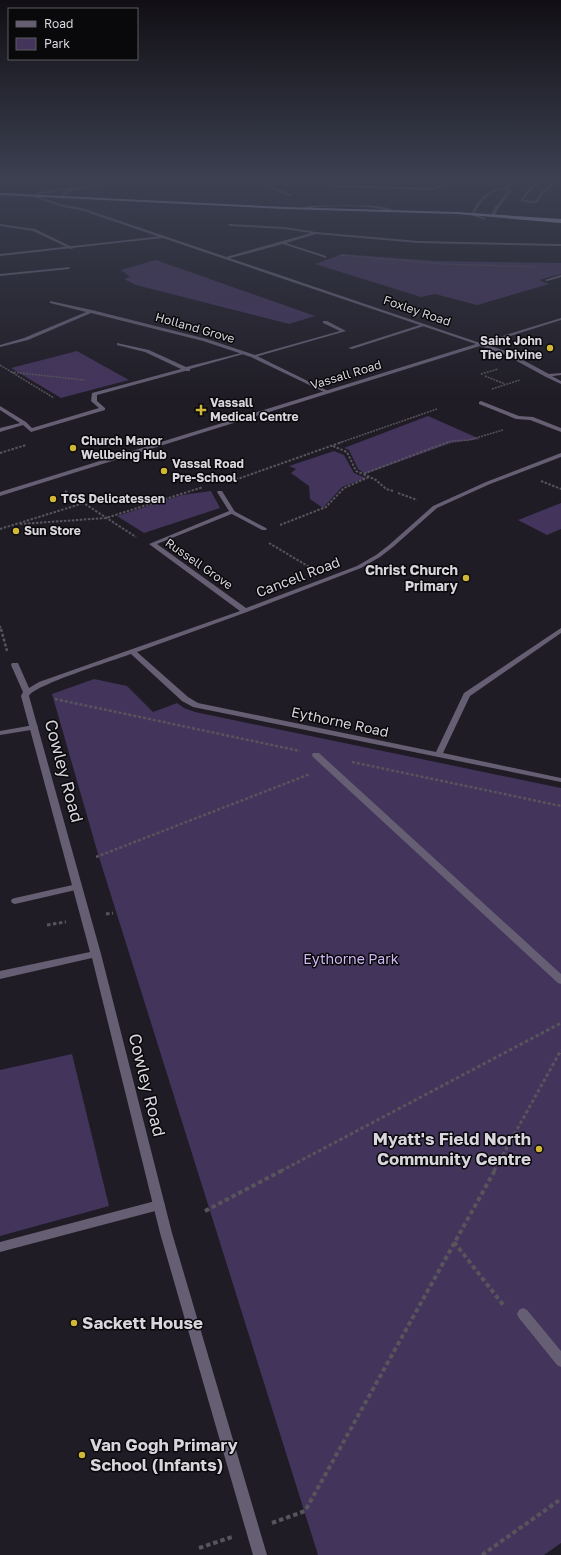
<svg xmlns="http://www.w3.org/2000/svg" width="561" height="1555" font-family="'Golos Text',sans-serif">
<rect width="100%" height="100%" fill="#1f1c25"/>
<!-- green -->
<g fill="#43345b">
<path d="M 342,254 L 435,261 L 561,263 L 561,274 L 539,280 L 549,284 L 477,305 L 435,294 L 421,297 L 315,264 Z"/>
<path d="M 156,260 L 315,316 L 289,324 L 136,285 L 124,279 L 130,277 L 121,270 Z"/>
<path d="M 77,351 L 129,380 L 61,398 L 11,368 Z"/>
<path d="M 428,416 L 480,439 L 451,443 L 365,474 L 358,469 L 349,450 L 344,448 Z"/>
<path d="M 334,451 L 344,455 L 354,473 L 366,478 L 342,487 L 323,508 L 310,499 L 309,486 L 291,473 L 296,469 L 289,466 Z"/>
<path d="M 211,491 L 220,508 L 144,533 L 117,516 L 182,495 Z"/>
<path d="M 561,503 L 561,529 L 547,535 L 518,520 Z"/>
<path d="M 94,679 L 127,686 L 153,712 L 177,703 L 184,708 L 195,712 L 561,788 L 561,1543 L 544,1555 L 318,1555 L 98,854 L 52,694 Z"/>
<path d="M 72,1054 L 109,1206 L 0,1236 L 0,1070 Z"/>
</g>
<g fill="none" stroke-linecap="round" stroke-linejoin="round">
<!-- path-far5 -->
<path stroke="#57545c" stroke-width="1" stroke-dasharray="1.5 1" stroke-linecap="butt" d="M 340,255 L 443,264 L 539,267"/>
<!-- path-far4 -->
<g stroke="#57545c" stroke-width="1.5" stroke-dasharray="2 1" stroke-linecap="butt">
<path d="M 0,365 L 54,398"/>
<path d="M 11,372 L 84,380"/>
<path d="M 481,374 L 498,369"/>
<path d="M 485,376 L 505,384"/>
<path d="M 492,389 L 520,380"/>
<path d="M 339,443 L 437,409"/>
<path d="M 446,443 L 452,441 L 469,440 L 503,430"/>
</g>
<!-- path-far3 -->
<g stroke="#57545c" stroke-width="2" stroke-dasharray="2.5 1.5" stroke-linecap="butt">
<path d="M 333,446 L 347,452 L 356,471 L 363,474"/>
<path d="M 0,453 L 26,445"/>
<path d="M 232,481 L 342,442"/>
<path d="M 541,481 L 561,489"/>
<path d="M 65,491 L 136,537"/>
<path d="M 393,491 L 386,489 L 376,480 L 363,474 L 448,442"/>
<path d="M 398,493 L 417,500"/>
<path d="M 20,524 L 106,518 L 203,487"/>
<path d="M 280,525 L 326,507 L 344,488 L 369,477"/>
<path d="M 0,529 L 84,503"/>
<path d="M 269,543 L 311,568"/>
<path d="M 0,626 L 1,630"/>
</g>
<!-- path-far2 -->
<g stroke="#57545c" stroke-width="2.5" stroke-dasharray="3 2" stroke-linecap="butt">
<path d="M 1,629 L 7,651"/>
<path d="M 55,699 L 300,751"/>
<path d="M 352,762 L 561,806"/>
<path d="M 96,857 L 310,774"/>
</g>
<!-- path-far1 -->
<g stroke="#57545c" stroke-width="3" stroke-dasharray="3.5 2.5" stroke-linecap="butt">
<path d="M 106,914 L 113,913"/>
<path d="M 47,925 L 66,922"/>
<path d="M 281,1171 L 561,1023"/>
<path d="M 494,1171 L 561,1050"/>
</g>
<!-- path -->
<g stroke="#57545c" stroke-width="4" stroke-dasharray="4.5 3" stroke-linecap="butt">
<path d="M 205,1211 L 283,1170"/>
<path d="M 454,1242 L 504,1306"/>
<path d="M 272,1523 L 305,1511 L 495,1170"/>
<path d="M 199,1548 L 232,1537"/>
<path d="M 482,1555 L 561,1499"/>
</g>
<!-- service -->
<g fill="#665e73" fill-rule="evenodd">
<path d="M 252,180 L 257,180 L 292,195 L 289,196 Z"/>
<path d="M 321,180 L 326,180 L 337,185 L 433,188 L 453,180 L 458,180 L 433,190 L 337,187 Z"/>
<path d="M 492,180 L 506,180 L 514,182 L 512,183 Z"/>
<path d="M 539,180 L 543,180 L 531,190 L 523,200 L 536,201 L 539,194 L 555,180 L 558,180 L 542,195 L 538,203 L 528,203 L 520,201 L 529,188 Z"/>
<path d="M 349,205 C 364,206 382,204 395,211 L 393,212 C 367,204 330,205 303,209 L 301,208 L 310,206 Z"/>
<path d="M 0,224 L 35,229 L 74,248 L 71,249 L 33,231 L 0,226 Z"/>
<path d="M 70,267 L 69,269 L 0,276 L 0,274 Z"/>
<path d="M 561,275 L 561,277 L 547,281 L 545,280 Z"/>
<path d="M 323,321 L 327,321 L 346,331 L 255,357 L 251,356 L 340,331 L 323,323 Z"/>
<path d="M 423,324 L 427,325 L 352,349 L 348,348 Z"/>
<path d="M 117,343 L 149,350 L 186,367 L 245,352 L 247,353 L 190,369 L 190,371 L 185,371 L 97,395 L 97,401 L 105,408 L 105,410 L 31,432 L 23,425 L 0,432 L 0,428 L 20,423 L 0,410 L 0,406 L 26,422 L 32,428 L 99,408 L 91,401 L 92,393 L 181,369 L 145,352 L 117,345 Z"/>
<path d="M 481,401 L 519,416 L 533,417 L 561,428 L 561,432 L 530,420 L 516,419 L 479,404 L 479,402 Z"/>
<path d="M 232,510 L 266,528 L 267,529 L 266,530 L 262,530 L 230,513 L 229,512 Z"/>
<path d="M 34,725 L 37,725 L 38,727 L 37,729 L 0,735 L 0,731 Z"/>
<path d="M 77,884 L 80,885 L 81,887 L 80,889 L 15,904 L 12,903 L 11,901 L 12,899 L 15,898 Z"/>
<path d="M 159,1200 L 163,1201 L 165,1205 L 163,1209 L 159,1210 L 0,1252 L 0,1242 Z"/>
<path d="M 523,1308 L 527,1310 L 561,1351 L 561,1367 L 557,1365 L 519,1318 L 517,1314 L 519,1310 Z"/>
</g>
<!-- pedestrian -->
<path fill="#665e73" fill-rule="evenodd" d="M 313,753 L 319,753 L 561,974 L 561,984 L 558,983 L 313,757 L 312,755 Z"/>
<!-- minor -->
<g fill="#665e73" fill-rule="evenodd">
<path d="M 122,180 L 131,180 L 75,190 L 69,192 L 62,199 L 61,197 L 67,190 L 70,189 L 42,194 L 35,197 L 33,196 L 41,192 L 72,187 L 73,188 Z"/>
<path d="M 229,224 L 284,227 L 316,232 L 418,241 L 561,244 L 561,246 L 418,243 L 316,234 L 286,243 L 326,256 L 326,258 L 283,244 L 227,259 L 226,257 L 311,233 L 284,229 L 228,226 Z"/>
<path d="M 163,236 L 162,238 L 0,256 L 0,254 Z"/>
<path d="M 50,301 L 92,310 L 207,339 L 255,355 L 328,391 L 324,392 L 251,357 L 203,341 L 91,313 L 28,340 L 0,347 L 0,345 L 24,338 L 86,312 L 50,303 Z"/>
<path d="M 546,375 L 550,375 L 561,381 L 561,384 L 546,377 Z"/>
<path d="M 561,453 L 561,457 L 490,484 L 437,508 L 393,547 L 380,557 L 361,568 L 247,612 L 137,652 L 188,697 L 198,703 L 436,752 L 464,693 L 561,628 L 561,633 L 470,696 L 443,753 L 561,778 L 561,782 L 193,707 L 182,701 L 131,654 C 115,660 34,685 29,696 L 101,954 L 172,1233 L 267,1555 L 253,1555 L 160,1233 L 92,958 L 0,979 L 0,971 L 90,952 L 21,696 L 23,692 L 11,665 L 12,663 L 18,663 L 29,688 L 39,682 L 240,611 L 149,544 L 229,511 L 217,492 L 218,491 L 222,491 L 235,512 L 234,513 L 157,544 L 246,608 L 357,566 L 376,555 L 389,545 L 433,506 L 486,482 Z"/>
</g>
<!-- tertiary -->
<g fill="#665e73" fill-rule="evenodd">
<path d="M 512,180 L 516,180 L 507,188 L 512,190 L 499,207 L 494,216 L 491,215 L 495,207 L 508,191 C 492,187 481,201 474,214 L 485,218 L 485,220 L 471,215 L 477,203 L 486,194 L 497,189 L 503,188 Z"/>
<path d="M 34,195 L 64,205 L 82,208 L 480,343 L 561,318 L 561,320 L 485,344 L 508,352 L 549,374 L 561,373 L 561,375 L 546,377 L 504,354 L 480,346 L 0,496 L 0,492 L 476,344 L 80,210 L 62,207 L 34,197 Z"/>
</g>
<!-- trunk -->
<path fill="#bcabdc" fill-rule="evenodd" d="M 0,193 L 284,207 L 457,212 L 561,219 L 561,223 L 457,214 L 284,209 L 0,195 Z"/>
<!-- path-bridge -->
<path stroke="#57545c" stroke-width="1" stroke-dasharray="1.5 1" stroke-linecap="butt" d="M 533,180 L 546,182"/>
</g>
<!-- sky -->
<linearGradient id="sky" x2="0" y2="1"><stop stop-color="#110f14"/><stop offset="0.45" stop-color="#3c4051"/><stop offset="1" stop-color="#3c4051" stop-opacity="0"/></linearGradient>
<rect width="561" height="398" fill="url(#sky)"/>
<!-- markers -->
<g fill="#d1b736" stroke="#09080b" stroke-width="1.5">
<circle cx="550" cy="348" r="4"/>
<path d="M199 404h4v4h4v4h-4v4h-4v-4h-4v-4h4z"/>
<circle cx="73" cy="448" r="4"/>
<circle cx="164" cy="471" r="4"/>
<circle cx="53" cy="499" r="4"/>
<circle cx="16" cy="531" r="4"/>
<circle cx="466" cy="578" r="4"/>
<circle cx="539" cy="1149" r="4"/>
<circle cx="74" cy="1323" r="4"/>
<circle cx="82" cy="1455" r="4"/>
</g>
<g text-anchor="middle" stroke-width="3" stroke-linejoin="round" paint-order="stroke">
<!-- far-street labels -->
<g font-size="12" fill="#d8d6dc" stroke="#09080b">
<text transform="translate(417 311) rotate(19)" y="4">Foxley Road</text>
<text transform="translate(195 328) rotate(16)" y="4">Holland Grove</text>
<text transform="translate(346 375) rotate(-17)" y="4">Vassall Road</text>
<text transform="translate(199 564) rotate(35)" y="4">Russell Grove</text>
</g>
<!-- far-poi labels -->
<g font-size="12" font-weight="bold" fill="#d8d6dc" stroke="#09080b" text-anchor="start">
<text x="542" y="345" text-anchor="end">Saint John<tspan x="542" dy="14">The Divine</tspan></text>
<text x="210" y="407">Vassall<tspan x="210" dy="14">Medical Centre</tspan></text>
<text x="81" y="445">Church Manor<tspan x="81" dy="14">Wellbeing Hub</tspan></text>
<text x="172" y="468">Vassal Road<tspan x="172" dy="14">Pre-School</tspan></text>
<text x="61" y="503">TGS Delicatessen</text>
<text x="24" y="535">Sun Store</text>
</g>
<!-- poi labels -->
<g font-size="14" font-weight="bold" fill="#d8d6dc" stroke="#09080b" text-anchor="end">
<text x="458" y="575">Christ Church<tspan x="458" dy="16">Primary</tspan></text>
</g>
<!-- street labels -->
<g font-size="14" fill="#d8d6dc" stroke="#09080b">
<text transform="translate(298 577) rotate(-21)" y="5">Cancell Road</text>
<text transform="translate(340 722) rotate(12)" y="5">Eythorne Road</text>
</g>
<!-- park labels -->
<g font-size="14" fill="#cfb9f5" stroke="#09080b">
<text x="351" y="964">Eythorne Park</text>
</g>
<!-- near-street labels -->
<g font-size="17" fill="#d8d6dc" stroke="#09080b">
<text transform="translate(64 771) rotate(75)" y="6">Cowley Road</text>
<text transform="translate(147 1085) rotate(76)" y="6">Cowley Road</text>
</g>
<!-- near-poi labels -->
<g font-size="17" font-weight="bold" fill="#d8d6dc" stroke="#09080b" text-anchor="start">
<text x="531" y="1145" text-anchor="end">Myatt's Field North<tspan x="531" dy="20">Community Centre</tspan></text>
<text x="82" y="1329">Sackett House</text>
<text x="90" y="1451">Van Gogh Primary<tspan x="90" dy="20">School (Infants)</tspan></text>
</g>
</g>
<!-- legend -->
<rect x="8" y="8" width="130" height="52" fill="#09080b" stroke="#5c5a5f"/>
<rect x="16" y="21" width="20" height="6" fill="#665e73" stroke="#5c5a5f"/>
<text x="44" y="28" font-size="12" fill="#d8d6dc">Road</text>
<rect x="16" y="38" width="20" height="12" fill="#43345b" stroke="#5c5a5f"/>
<text x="44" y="48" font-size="12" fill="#d8d6dc">Park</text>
</svg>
